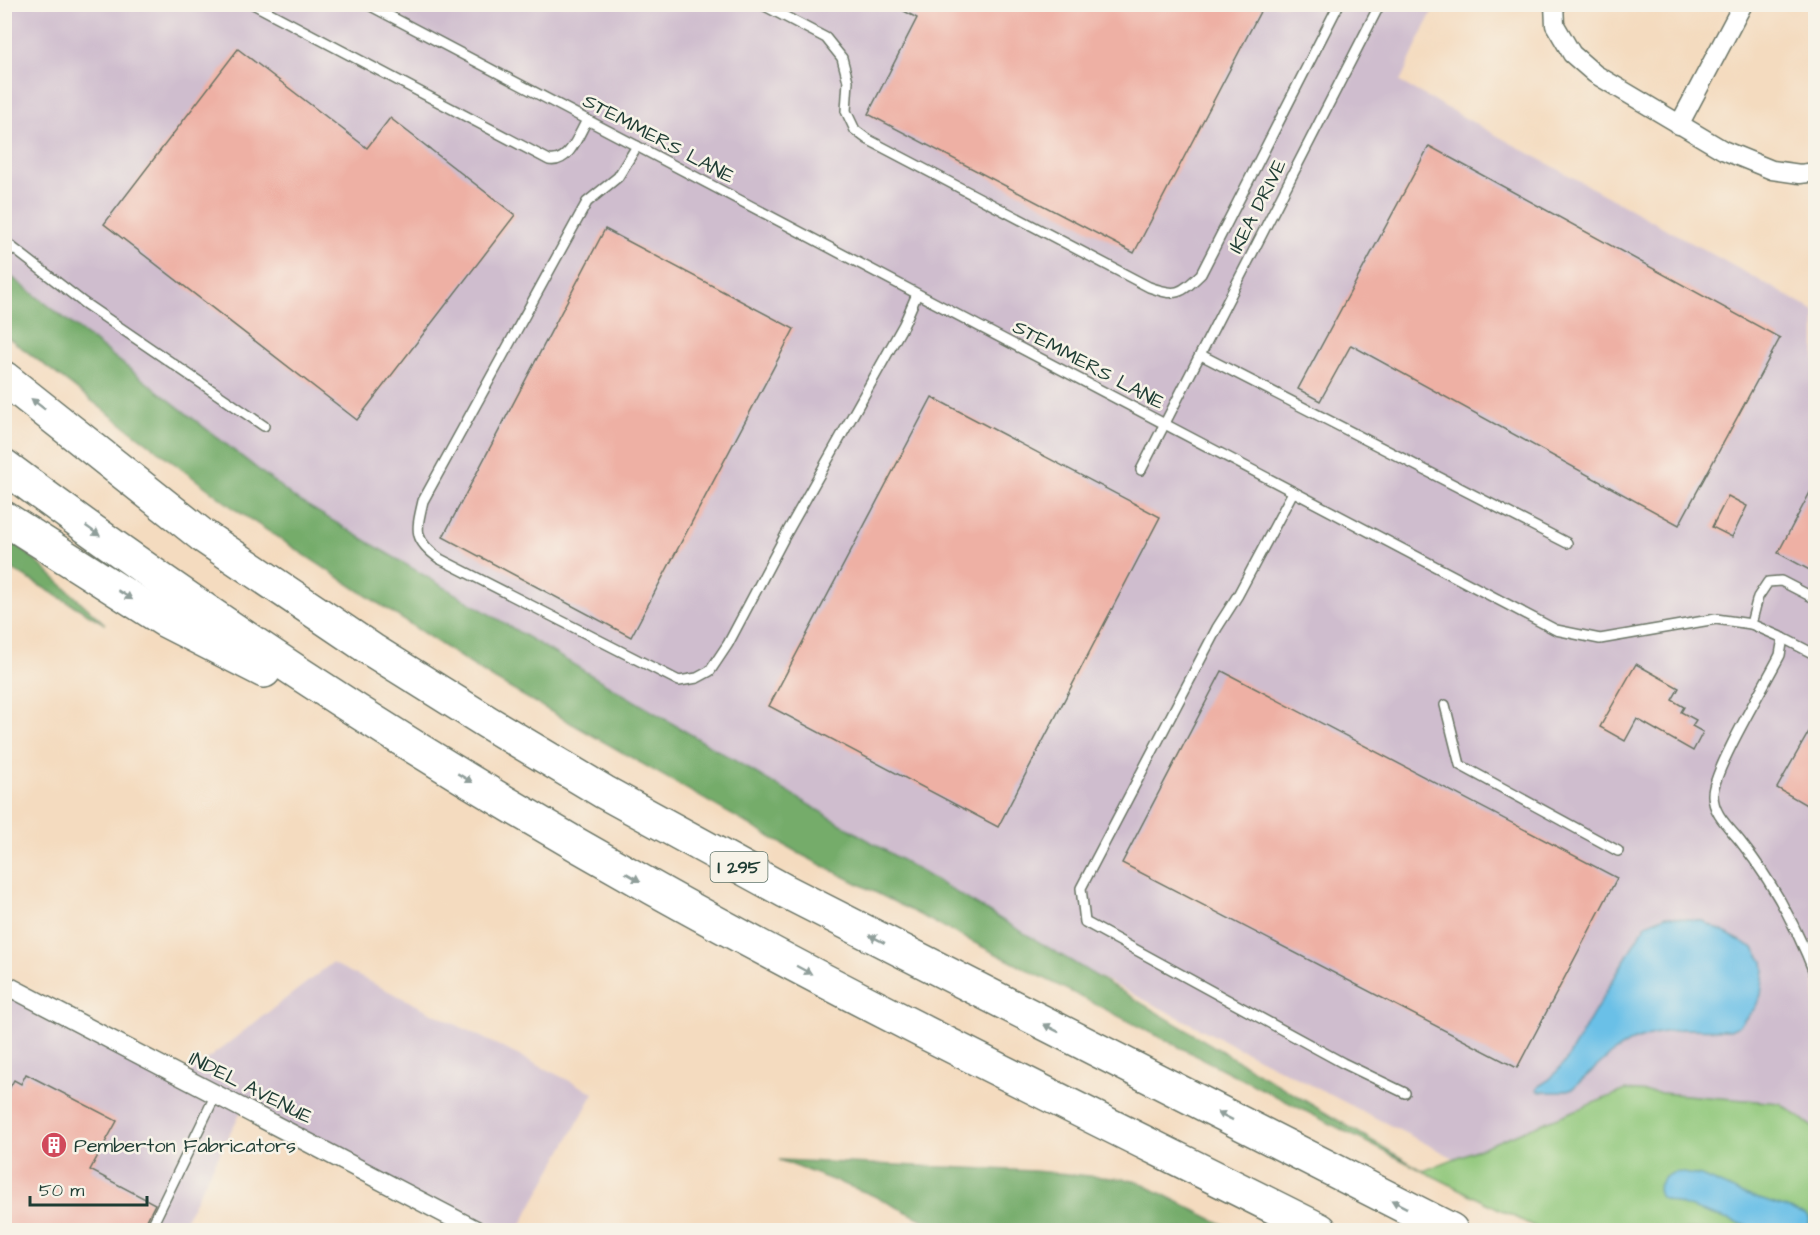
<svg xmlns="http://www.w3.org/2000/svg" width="1820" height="1235" font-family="'Architects Daughter',sans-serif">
<rect width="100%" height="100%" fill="#f7f3e8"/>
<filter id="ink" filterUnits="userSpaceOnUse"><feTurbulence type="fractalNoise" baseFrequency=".0167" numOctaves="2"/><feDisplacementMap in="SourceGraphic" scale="12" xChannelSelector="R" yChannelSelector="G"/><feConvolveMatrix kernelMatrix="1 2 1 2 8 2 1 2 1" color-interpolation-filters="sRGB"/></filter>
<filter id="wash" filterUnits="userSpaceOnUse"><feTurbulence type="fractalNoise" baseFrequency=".008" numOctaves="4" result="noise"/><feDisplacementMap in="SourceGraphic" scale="24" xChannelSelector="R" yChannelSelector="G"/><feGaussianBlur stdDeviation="1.35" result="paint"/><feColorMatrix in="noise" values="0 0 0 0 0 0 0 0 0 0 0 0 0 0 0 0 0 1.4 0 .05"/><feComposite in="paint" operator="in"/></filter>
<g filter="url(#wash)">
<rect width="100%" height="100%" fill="#f4dbbf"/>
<!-- industrial -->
<g fill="#cfbdce">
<path d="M 4,5 L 1435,5 L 1400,82 L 1815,311 L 1815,1230 L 1595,1230 L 616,730 L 296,499 L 5,271 Z"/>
<path d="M 332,963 L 594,1093 L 518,1230 L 464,1230 L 242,1110 L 180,1230 L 5,1230 L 4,985 L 183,1078 Z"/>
</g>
<!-- green -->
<path fill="#91c87b" stroke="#588258" stroke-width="1.5" d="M 1626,1090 L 1780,1103 L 1815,1129 L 1815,1230 L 1541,1230 L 1423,1171 Z"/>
<!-- forest -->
<g fill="#74ac6b" stroke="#4a7450" stroke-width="1.5">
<path d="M 4,271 L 296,499 L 1423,1171 L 802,855 L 492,678 L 236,510 L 5,335 Z"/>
<path d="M 5,537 L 15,542 L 105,624 L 5,565 Z"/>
<path d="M 779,1160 L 1034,1171 L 1134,1180 L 1234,1230 L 944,1230 L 870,1194 Z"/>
</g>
<!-- water -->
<g fill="#6ac0e7" stroke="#447e8e" stroke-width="1.5">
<path d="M 1665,916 L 1703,921 L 1754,948 L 1763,961 L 1764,970 L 1761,995 L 1755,1008 L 1739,1026 L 1730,1030 L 1682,1029 L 1653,1034 L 1632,1041 L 1611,1054 L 1573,1088 L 1561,1092 L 1540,1092 L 1537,1090 L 1539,1086 L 1550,1079 L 1566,1061 L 1642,930 L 1648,923 Z"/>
<path d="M 1676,1172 L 1701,1176 L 1738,1192 L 1805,1214 L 1810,1219 L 1808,1230 L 1759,1230 L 1664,1199 L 1660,1196 L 1658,1190 C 1661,1179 1665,1176 1676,1172 Z"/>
</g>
<g id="blocks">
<!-- building -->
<g fill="#eeb0a4">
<path d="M 891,4 L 1264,4 L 1134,253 L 868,114 L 917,18 Z"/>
<path d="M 238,49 L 367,148 L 390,118 L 515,215 L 357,420 L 104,224 Z"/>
<path d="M 1429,146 L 1780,338 L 1679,525 L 1351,345 L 1320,401 L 1298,389 Z"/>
<path d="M 605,229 L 794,329 L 631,637 L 443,537 Z"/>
<path d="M 932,397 L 1160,517 L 998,827 L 769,706 Z"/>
<path d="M 1815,483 L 1815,573 L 1778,553 Z"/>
<path d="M 1728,496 L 1747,506 L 1732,537 L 1712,527 Z"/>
<path d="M 1636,664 L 1679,688 L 1672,700 L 1684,707 L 1681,712 L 1696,720 L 1692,726 L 1703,732 L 1693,751 L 1637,719 L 1625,741 L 1600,727 Z"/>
<path d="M 1222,671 L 1617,878 L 1517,1068 L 1122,863 Z"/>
<path d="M 1815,721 L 1815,810 L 1777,788 Z"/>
<path d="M 26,1074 L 117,1121 L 90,1170 L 155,1204 L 142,1230 L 4,1230 L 4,1098 L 14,1080 L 21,1084 Z"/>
</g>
</g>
</g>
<g filter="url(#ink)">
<use href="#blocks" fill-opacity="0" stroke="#6a7465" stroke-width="1.5"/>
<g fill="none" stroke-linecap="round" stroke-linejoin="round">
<!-- service casing -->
<g stroke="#6a7465" stroke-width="12">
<g id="service">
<path d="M 253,4 L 549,160 C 569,164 579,134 587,120"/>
<path d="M 367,4 L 1556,630 L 1600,639 L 1716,619 L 1751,624 L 1783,638 L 1816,655"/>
<path d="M 761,4 L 826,38 L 842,58 L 848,81 L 846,111 L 855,130 L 867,139 L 1149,287 C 1177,297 1180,294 1201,274 L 1339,4"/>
<path d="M 637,146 L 618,177 L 587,202 L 423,501 C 416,531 413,540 440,559 L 679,681 L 697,678 L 710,671 L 728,644 L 785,536 L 904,324 L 917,294"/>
<path d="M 4,241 L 84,303 L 264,426"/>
<path d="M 1201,355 L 1567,543"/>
<path d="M 1141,470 L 1380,4"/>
<path d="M 1293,492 L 1238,595 L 1217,628 L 1081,888 L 1085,922 L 1343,1063 L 1405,1093"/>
<path d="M 1751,624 L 1758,597 L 1768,582 L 1781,581 L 1816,599"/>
<path d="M 1783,638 L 1780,655 C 1767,681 1712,772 1713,795 C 1713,814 1729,827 1740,841 C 1773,882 1797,928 1816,977"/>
<path d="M 1445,705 L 1460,765 L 1618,851"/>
<path d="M 1805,949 L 1816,941"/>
<path d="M 150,1230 L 216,1094"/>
</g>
</g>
<!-- minor casing -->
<g stroke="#6a7465" stroke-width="21">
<g id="minor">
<path d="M 1554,4 L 1555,25 L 1572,54 L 1595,74 L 1723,150 L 1772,170 L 1800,174 L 1816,172"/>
<path d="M 1679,125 L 1743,4"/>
<path d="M 4,984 L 476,1230"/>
</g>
</g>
<!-- motorway casing -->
<g stroke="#6a7465" stroke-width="36">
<g id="motorway">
<path d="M 4,378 L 203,536 L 372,650 L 487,722 L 604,792 L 785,891 L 1451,1230"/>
<path d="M 4,466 C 211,621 427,762 653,888 C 871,1010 1097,1118 1320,1230"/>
<path d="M 4,518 L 166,621 L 264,671"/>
</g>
</g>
<!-- service -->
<use href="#service" stroke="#fff" stroke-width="9"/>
<!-- minor -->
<use href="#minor" stroke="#fff" stroke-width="18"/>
<!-- motorway -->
<use href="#motorway" stroke="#fff" stroke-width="33"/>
</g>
<!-- one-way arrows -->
<defs><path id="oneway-solid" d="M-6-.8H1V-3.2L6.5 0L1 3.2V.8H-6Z" transform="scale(1.5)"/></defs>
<g fill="#8f9e9a">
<use href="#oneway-solid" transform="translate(38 404) rotate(-142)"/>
<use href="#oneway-solid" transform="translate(93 531) rotate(35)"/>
<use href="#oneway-solid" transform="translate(125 595) rotate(32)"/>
<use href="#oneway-solid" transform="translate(465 778) rotate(31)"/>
<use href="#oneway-solid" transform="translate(633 877) rotate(30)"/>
<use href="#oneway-solid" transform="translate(877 939) rotate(-153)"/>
<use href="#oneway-solid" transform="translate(804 970) rotate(28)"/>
<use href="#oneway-solid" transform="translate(1051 1028) rotate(-153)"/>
<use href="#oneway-solid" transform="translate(1225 1116) rotate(-153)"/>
<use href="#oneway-solid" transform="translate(1399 1204) rotate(-153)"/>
</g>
</g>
<!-- icons -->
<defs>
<g id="building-disc" transform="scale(1.35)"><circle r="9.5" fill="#d1495b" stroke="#f7f3e8"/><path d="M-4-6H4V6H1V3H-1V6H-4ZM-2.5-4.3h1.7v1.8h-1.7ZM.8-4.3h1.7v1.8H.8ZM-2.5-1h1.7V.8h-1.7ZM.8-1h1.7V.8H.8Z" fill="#fff"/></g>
</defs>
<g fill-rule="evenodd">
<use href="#building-disc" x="54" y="1145"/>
</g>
<g text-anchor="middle" stroke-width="5" stroke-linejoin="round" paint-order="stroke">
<!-- shield labels -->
<rect fill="#f7f3e8" stroke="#60746a" stroke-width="1.5" x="710.5" y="852" width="57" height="30" rx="4.5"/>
<g font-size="18" font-weight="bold" fill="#1f3d34">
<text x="739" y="873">I 295</text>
</g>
<!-- street labels -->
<g font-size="20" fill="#1f3d34" stroke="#f7f3e8">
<text transform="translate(659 138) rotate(28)" y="7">STEMMERS LANE</text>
<text transform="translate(1257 206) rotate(-63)" y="7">IKEA DRIVE</text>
<text transform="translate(1089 364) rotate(28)" y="7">STEMMERS LANE</text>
<text transform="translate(251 1087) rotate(27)" y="7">INDEL AVENUE</text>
</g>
<!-- poi labels -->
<g font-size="20" fill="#1f3d34" stroke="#f7f3e8" text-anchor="start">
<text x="74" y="1152">Pemberton Fabricators</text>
</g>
</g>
<!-- margin -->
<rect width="1820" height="1235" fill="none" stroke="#f7f3e8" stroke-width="24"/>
<!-- scale -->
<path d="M30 1196v9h117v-9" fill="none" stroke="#1f3d34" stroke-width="3"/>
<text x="39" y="1196" font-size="18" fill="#1f3d34" stroke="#f7f3e8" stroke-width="4.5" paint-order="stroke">50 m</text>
</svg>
